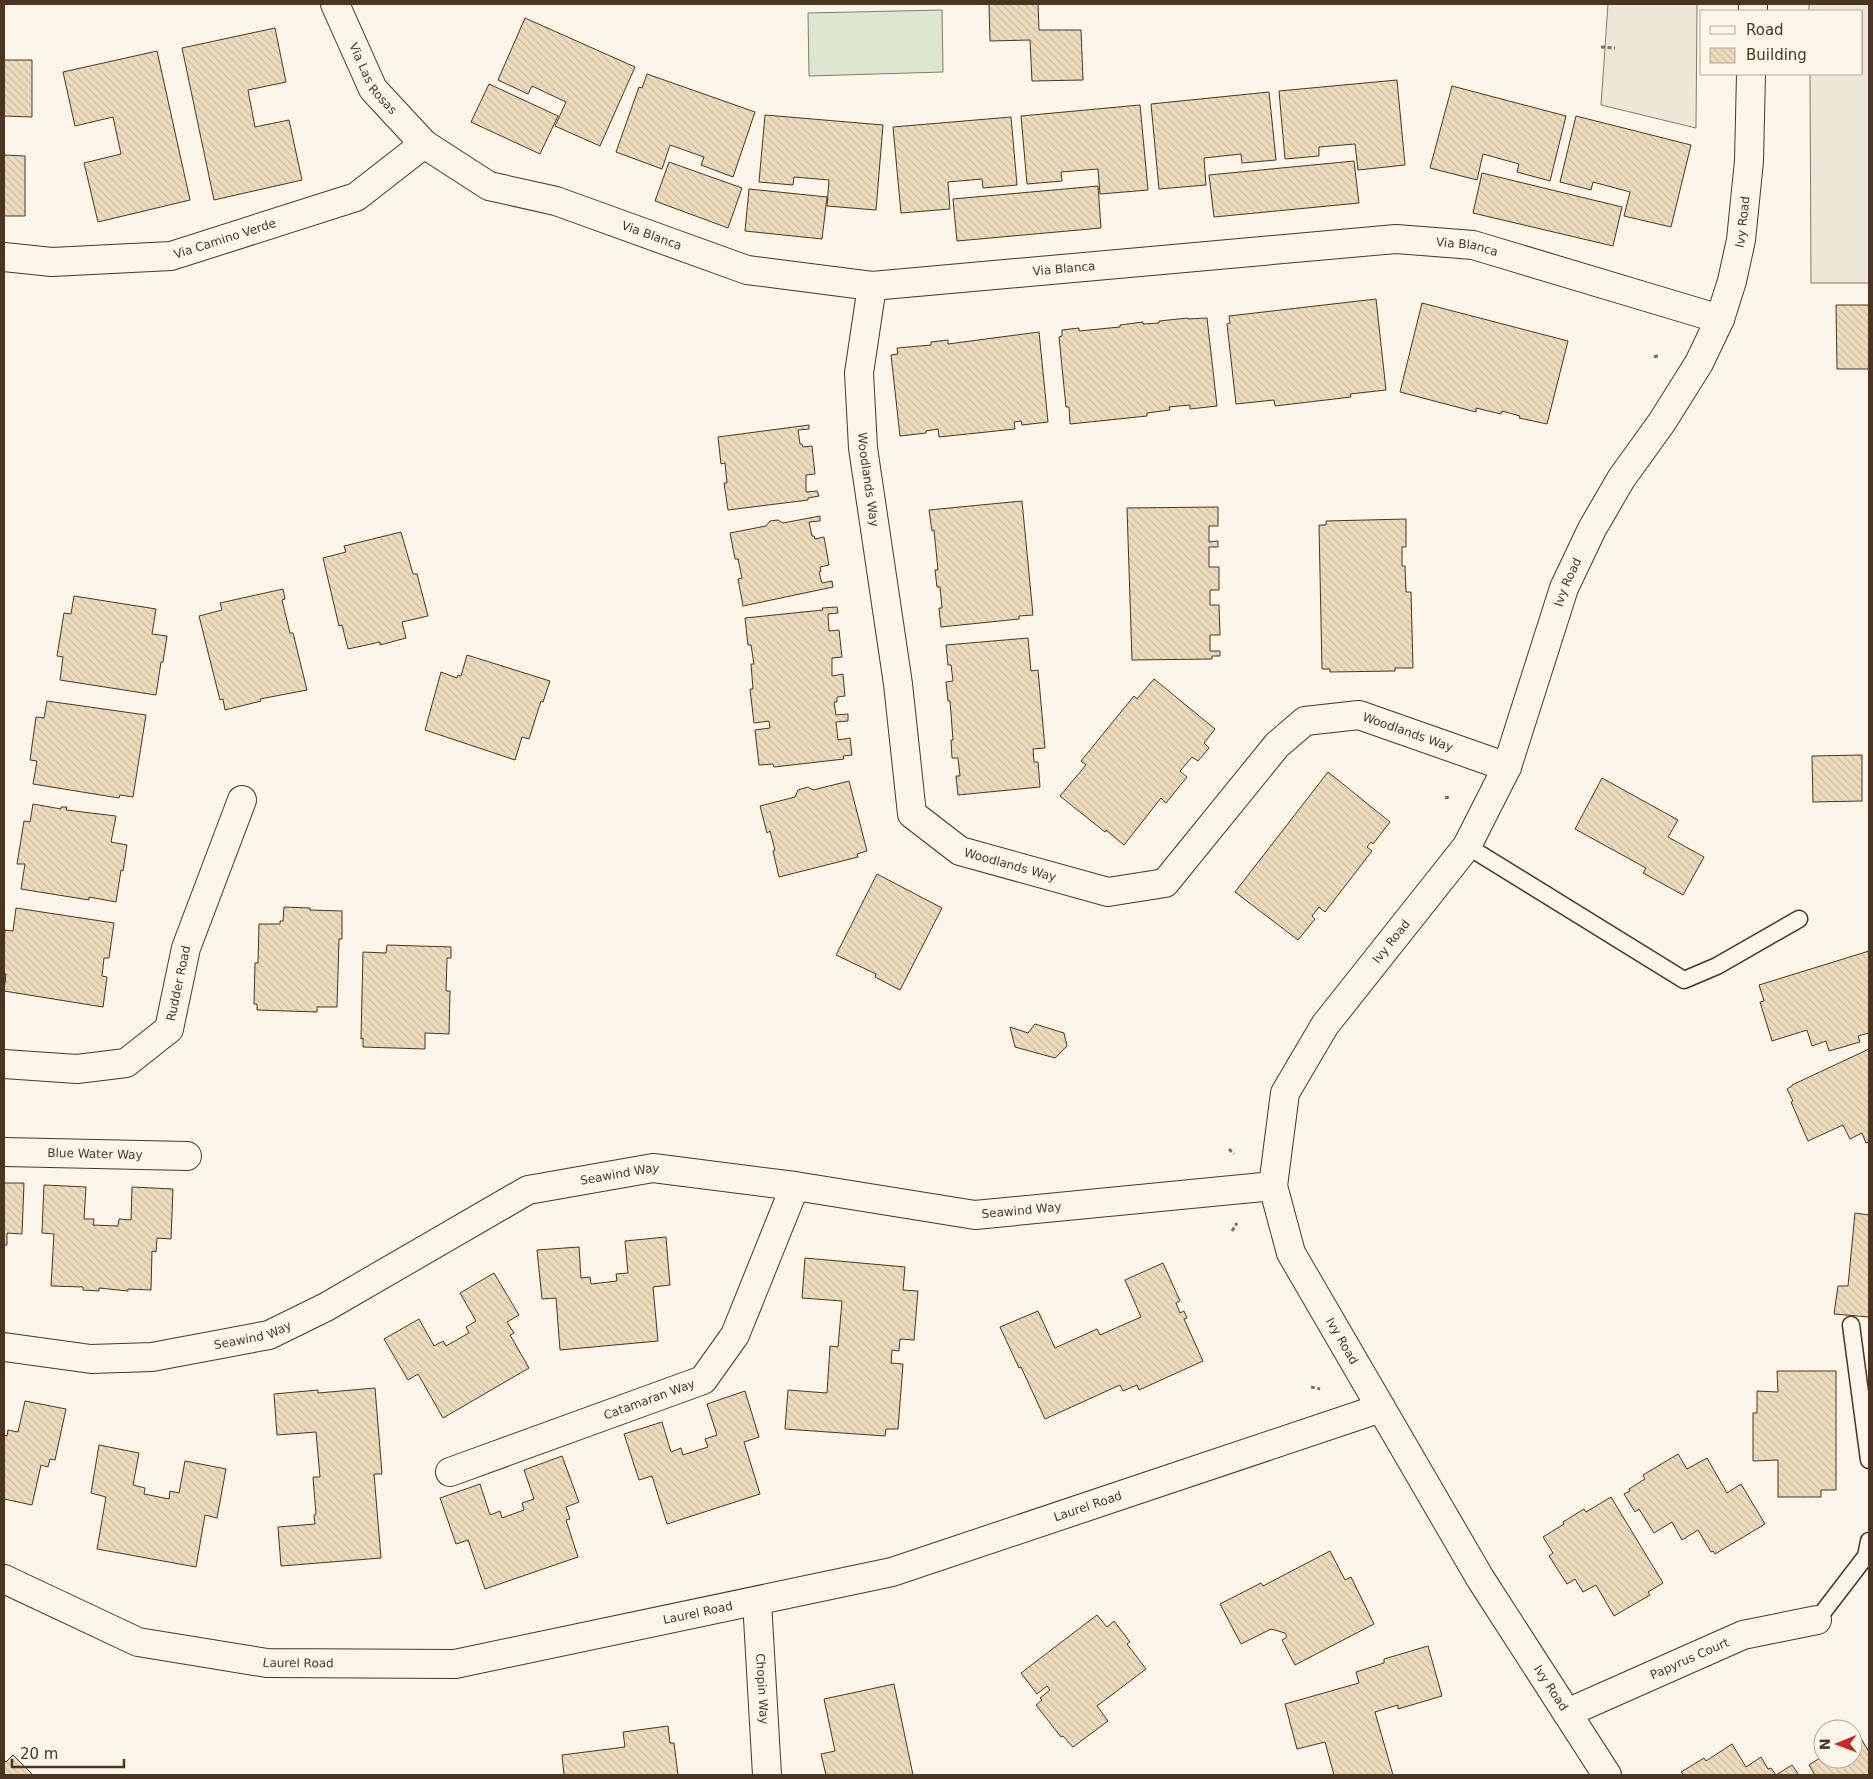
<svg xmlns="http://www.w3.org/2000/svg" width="1873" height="1779" font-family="'DejaVu Sans',sans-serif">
<defs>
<pattern id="building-back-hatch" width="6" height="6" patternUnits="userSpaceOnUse" patternTransform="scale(1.25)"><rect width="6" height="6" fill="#ecdcbc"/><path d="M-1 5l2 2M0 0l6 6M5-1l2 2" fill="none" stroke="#ccbda1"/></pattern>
</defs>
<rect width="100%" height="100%" fill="#fbf6e9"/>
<!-- pitch -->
<path fill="#dce7d0" stroke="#887966" d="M 942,10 L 943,72 L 809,76 L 808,13 Z"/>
<!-- parking -->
<g fill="#ede7d9" stroke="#887966">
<path d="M 1608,4 L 1697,4 L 1696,128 L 1601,105 Z"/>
<path d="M 1809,4 L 1869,4 L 1869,283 L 1811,283 L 1810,74 L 1862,74 L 1862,11 L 1809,11 Z"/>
</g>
<!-- building -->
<g fill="url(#building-back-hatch)" stroke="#4a3520">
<path d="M 989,4 L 1038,4 L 1039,30 L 1081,30 L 1083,80 L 1032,81 L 1030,40 L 990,41 Z"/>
<path d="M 525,18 L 635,67 L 600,146 L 555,126 L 566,102 L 532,86 L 528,94 L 498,80 Z"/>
<path d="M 275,28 L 286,82 L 248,90 L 255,127 L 289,120 L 302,180 L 214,200 L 182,48 Z"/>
<path d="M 157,51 L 190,200 L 98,222 L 84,163 L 121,154 L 113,117 L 75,126 L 63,72 Z"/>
<path d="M 4,60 L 32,60 L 32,117 L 4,116 Z"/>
<path d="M 647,74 L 755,112 L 733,177 L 701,165 L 704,157 L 670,145 L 662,169 L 616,152 L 639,87 L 642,88 Z"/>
<path d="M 1397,80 L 1405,165 L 1358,170 L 1355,144 L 1319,147 L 1319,156 L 1285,159 L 1279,91 Z"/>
<path d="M 489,84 L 558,116 L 540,154 L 471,122 Z"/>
<path d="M 1452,86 L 1566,116 L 1550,181 L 1517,172 L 1519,164 L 1483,154 L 1477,180 L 1430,168 Z"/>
<path d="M 1269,92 L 1276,160 L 1242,163 L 1241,154 L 1204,158 L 1206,185 L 1159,189 L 1151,104 Z"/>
<path d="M 1140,105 L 1148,190 L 1100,194 L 1098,169 L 1061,172 L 1062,181 L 1027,184 L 1021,116 Z"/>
<path d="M 765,115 L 883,125 L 876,210 L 827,206 L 829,180 L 794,177 L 793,185 L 759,182 Z"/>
<path d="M 1576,116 L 1691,145 L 1671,227 L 1624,216 L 1630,192 L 1593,182 L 1591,190 L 1560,182 Z"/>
<path d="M 1011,117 L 1017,185 L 983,188 L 982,179 L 948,182 L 950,209 L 901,213 L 893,127 Z"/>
<path d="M 4,155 L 25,156 L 25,216 L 4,216 Z"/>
<path d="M 1354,161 L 1359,203 L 1214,217 L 1209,175 Z"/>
<path d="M 669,162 L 742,188 L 728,228 L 655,201 Z"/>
<path d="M 1482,173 L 1622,207 L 1613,246 L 1473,213 Z"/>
<path d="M 1098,186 L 1101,228 L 957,241 L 953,199 Z"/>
<path d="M 749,189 L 827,197 L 822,239 L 745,231 Z"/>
<path d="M 1376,299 L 1386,390 L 1350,394 L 1351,397 L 1275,406 L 1274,400 L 1236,404 L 1227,324 L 1230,323 L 1229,316 Z"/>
<path d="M 1422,303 L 1568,341 L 1547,424 L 1519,418 L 1520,416 L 1502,411 L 1501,414 L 1476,408 L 1476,412 L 1400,392 Z"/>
<path d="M 1836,305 L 1869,305 L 1869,369 L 1837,369 Z"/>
<path d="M 1188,318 L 1188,319 L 1207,318 L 1217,406 L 1190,409 L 1190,405 L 1169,407 L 1170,410 L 1147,413 L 1147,416 L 1070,424 L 1069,407 L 1066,407 L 1059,337 L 1062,336 L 1062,330 L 1079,328 L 1079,331 L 1120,327 L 1120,325 L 1143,322 L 1143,324 L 1159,323 L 1159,321 Z"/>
<path d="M 1039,332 L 1048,422 L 1022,425 L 1021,421 L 1014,422 L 1015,429 L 939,437 L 938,429 L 926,431 L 926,433 L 900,436 L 891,355 L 898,354 L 897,348 L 931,345 L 931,342 L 948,340 L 948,344 Z"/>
<path d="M 809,425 L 809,429 L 798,430 L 800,444 L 802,444 L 803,447 L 812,446 L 815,474 L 806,475 L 806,492 L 817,491 L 819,496 L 808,498 L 808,500 L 728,510 L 724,483 L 727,483 L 725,463 L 721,464 L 718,437 Z"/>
<path d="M 1022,501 L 1033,615 L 1019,616 L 1019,619 L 941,627 L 939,608 L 942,608 L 940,587 L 937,587 L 935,570 L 938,570 L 934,530 L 932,531 L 929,510 Z"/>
<path d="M 1218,507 L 1218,526 L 1209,526 L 1209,542 L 1218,541 L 1218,547 L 1209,547 L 1209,567 L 1219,567 L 1219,590 L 1210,590 L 1210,605 L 1219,605 L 1220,635 L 1210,635 L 1210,651 L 1220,651 L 1220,656 L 1212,656 L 1212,659 L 1132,660 L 1127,508 Z"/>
<path d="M 820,516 L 820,521 L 809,522 L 812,536 L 814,536 L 815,539 L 824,537 L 829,565 L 820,567 L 821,571 L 819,572 L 822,583 L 832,581 L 833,587 L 743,606 L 738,579 L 742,578 L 738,559 L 735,559 L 730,533 L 766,526 L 770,521 L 778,520 L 783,523 Z"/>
<path d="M 1406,519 L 1406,547 L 1402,547 L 1402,566 L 1405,566 L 1406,592 L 1411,592 L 1413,668 L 1395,668 L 1395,671 L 1330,672 L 1330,669 L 1322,669 L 1319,525 L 1326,525 L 1326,521 Z"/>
<path d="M 401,532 L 413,574 L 417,574 L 428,616 L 402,622 L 406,638 L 380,645 L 380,642 L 348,649 L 342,625 L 339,626 L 323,558 L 346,552 L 344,546 Z"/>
<path d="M 283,589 L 285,599 L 282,600 L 290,633 L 293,633 L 307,690 L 260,699 L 261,701 L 225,710 L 223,699 L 220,700 L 199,616 L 222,610 L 220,603 Z"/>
<path d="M 74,596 L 156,609 L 152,634 L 167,636 L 163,662 L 161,662 L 156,695 L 60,680 L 63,657 L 57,656 L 64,613 L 71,614 Z"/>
<path d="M 837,607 L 838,613 L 828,614 L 829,631 L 839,630 L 842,657 L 832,658 L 832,676 L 843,674 L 845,696 L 837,697 L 837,702 L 834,702 L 836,715 L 848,714 L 848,721 L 836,722 L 838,740 L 850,738 L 852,755 L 843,756 L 844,759 L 774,767 L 773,764 L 759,765 L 755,730 L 770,728 L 769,721 L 754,723 L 750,689 L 753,689 L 751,664 L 754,664 L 751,645 L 748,645 L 745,618 L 823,610 L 822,608 Z"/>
<path d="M 1028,638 L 1031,671 L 1038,670 L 1045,748 L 1033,749 L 1034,762 L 1038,762 L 1040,787 L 958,795 L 956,776 L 960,776 L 958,758 L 952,758 L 951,740 L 953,740 L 950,701 L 948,701 L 946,682 L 953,681 L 951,665 L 948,665 L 946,645 Z"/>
<path d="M 467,655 L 550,681 L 543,702 L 541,701 L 529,739 L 522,737 L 515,760 L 425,730 L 441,672 L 457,678 L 458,675 L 461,676 Z"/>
<path d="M 1154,679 L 1215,729 L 1204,743 L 1209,748 L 1198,761 L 1192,757 L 1180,771 L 1187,777 L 1166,803 L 1161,798 L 1124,845 L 1106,830 L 1105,832 L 1060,796 L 1086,765 L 1081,761 L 1134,696 L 1137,699 Z"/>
<path d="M 47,701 L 146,715 L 133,797 L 120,795 L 119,798 L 33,784 L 37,761 L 30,760 L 36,717 L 44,718 Z"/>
<path d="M 1862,755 L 1862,801 L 1813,802 L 1812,756 Z"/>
<path d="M 1328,772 L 1390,822 L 1373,844 L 1371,842 L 1367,847 L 1372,851 L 1325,912 L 1319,907 L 1312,916 L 1315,919 L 1298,940 L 1235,892 Z"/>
<path d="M 1602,778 L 1678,820 L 1668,837 L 1704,857 L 1683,895 L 1643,873 L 1646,868 L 1575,829 Z"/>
<path d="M 849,781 L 867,851 L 857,854 L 858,857 L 779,877 L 773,851 L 775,850 L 770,831 L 767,833 L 760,806 L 795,797 L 798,790 L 808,787 L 813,790 Z"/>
<path d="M 33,804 L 61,809 L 61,807 L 67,807 L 66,810 L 116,816 L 111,842 L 127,845 L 123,871 L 121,870 L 116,902 L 89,897 L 89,900 L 21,889 L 25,864 L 17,864 L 24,821 L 30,822 Z"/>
<path d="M 877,874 L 942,908 L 900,990 L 875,977 L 876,974 L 836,955 Z"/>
<path d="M 284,907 L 310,908 L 310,910 L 342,911 L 342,939 L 339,939 L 337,1007 L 317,1007 L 317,1012 L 257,1010 L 257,1004 L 254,1004 L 255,963 L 258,963 L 259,924 L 280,924 L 280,921 L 283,921 Z"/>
<path d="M 16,908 L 114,923 L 109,958 L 104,958 L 102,976 L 107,977 L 103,1007 L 4,991 L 6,974 L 4,974 L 4,940 L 5,930 L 13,931 Z"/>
<path d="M 387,945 L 451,947 L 451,958 L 447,958 L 446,991 L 450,991 L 449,1034 L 425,1033 L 425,1049 L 363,1047 L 363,1038 L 361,1039 L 363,952 L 386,953 Z"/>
<path d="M 1869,951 L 1869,1033 L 1858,1036 L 1860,1042 L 1829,1051 L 1826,1041 L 1812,1046 L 1807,1030 L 1772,1041 L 1760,1002 L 1764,1001 L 1759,985 Z"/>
<path d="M 1035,1024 L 1064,1033 L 1067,1046 L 1055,1058 L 1015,1047 L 1010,1027 L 1028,1033 Z"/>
<path d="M 1869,1049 L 1869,1142 L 1866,1143 L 1862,1133 L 1850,1139 L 1843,1125 L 1808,1141 L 1791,1102 L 1793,1101 L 1787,1089 L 1792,1086 L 1792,1085 Z"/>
<path d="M 4,1183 L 24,1183 L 22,1234 L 7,1233 L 7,1245 L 4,1245 Z"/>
<path d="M 44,1185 L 86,1187 L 84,1219 L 94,1219 L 93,1225 L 118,1226 L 119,1219 L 131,1220 L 132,1187 L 173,1189 L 171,1239 L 157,1238 L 156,1252 L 152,1251 L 151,1290 L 128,1289 L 128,1291 L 99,1288 L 99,1291 L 83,1290 L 83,1287 L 51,1286 L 54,1234 L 42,1233 Z"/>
<path d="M 1855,1213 L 1869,1215 L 1869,1317 L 1834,1314 L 1838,1286 L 1848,1286 Z"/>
<path d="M 666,1237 L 670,1285 L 653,1287 L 658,1341 L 560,1350 L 556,1298 L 542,1299 L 537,1250 L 579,1247 L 581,1278 L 590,1277 L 591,1284 L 617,1281 L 616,1274 L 628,1273 L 625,1241 Z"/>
<path d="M 805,1258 L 905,1267 L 903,1290 L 918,1291 L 914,1340 L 900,1339 L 899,1351 L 892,1350 L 891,1363 L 903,1364 L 898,1429 L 886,1429 L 885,1436 L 785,1429 L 788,1390 L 827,1393 L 830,1346 L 838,1347 L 842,1301 L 802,1298 Z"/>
<path d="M 1163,1263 L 1180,1301 L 1176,1303 L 1180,1313 L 1184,1311 L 1187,1318 L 1184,1319 L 1203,1361 L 1139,1390 L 1137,1385 L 1123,1391 L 1120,1385 L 1045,1419 L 1021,1367 L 1019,1368 L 1000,1327 L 1038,1311 L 1055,1348 L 1097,1329 L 1100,1335 L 1141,1317 L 1125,1280 Z"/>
<path d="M 494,1273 L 519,1315 L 507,1322 L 514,1333 L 510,1335 L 529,1368 L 443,1418 L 418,1374 L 408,1380 L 384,1339 L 419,1319 L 434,1346 L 443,1341 L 446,1346 L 469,1333 L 466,1327 L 476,1321 L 460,1293 Z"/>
<path d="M 1777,1371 L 1836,1371 L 1836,1490 L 1821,1490 L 1821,1497 L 1778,1497 L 1778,1460 L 1753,1461 L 1753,1413 L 1757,1413 L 1757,1391 L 1778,1392 Z"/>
<path d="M 375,1388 L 382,1474 L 374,1474 L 381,1558 L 281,1566 L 278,1527 L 315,1524 L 314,1515 L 316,1514 L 313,1477 L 320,1477 L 316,1432 L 277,1435 L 274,1394 L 318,1390 L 318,1393 Z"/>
<path d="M 745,1391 L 759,1437 L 744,1442 L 760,1494 L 667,1524 L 652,1476 L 639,1480 L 624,1434 L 662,1422 L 671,1452 L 681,1448 L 683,1455 L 708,1447 L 705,1439 L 717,1435 L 707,1404 Z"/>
<path d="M 25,1401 L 66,1409 L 55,1460 L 50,1459 L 48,1467 L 41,1465 L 32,1505 L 4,1499 L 4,1435 L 7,1436 L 8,1430 L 18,1432 Z"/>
<path d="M 99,1445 L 139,1453 L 133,1485 L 145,1488 L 144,1494 L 169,1499 L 170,1491 L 179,1493 L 185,1461 L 226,1469 L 217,1518 L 205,1515 L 196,1567 L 97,1549 L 106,1497 L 91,1493 Z"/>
<path d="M 1678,1454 L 1687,1469 L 1707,1458 L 1727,1493 L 1741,1484 L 1765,1524 L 1715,1554 L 1713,1551 L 1711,1552 L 1698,1530 L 1682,1540 L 1672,1522 L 1654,1533 L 1639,1509 L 1635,1512 L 1624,1494 L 1630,1491 L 1629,1489 L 1645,1479 L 1643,1475 Z"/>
<path d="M 562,1456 L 579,1502 L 566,1507 L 570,1519 L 566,1520 L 578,1557 L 485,1589 L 468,1540 L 456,1544 L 440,1498 L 480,1484 L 490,1515 L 500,1511 L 502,1518 L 524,1510 L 522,1503 L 534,1499 L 524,1470 Z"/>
<path d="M 1611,1497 L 1663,1583 L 1648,1592 L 1650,1595 L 1614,1616 L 1596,1585 L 1583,1592 L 1575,1579 L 1567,1584 L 1549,1556 L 1553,1553 L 1543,1537 L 1564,1524 L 1563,1522 L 1584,1509 L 1586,1512 Z"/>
<path d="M 1330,1551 L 1345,1580 L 1351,1577 L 1374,1624 L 1295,1665 L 1282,1640 L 1287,1637 L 1285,1633 L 1271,1629 L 1241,1644 L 1220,1604 L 1261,1583 L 1263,1586 Z"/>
<path d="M 1097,1615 L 1107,1627 L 1114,1621 L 1130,1642 L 1127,1644 L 1146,1669 L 1097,1706 L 1108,1721 L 1073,1747 L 1063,1736 L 1061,1737 L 1036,1705 L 1042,1700 L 1040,1698 L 1050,1690 L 1047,1686 L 1037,1694 L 1021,1673 Z"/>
<path d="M 1428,1646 L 1442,1696 L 1398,1709 L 1398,1705 L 1375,1712 L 1393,1775 L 1334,1775 L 1325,1742 L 1297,1749 L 1285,1704 L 1359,1683 L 1356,1672 L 1384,1663 L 1384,1659 Z"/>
<path d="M 894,1684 L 913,1775 L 826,1775 L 821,1754 L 835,1751 L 824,1699 Z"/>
<path d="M 668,1726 L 670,1743 L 674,1743 L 678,1775 L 564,1775 L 562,1755 L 625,1747 L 623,1732 Z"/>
<path d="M 1859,1735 L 1869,1752 L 1869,1775 L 1815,1775 L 1809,1765 L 1823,1756 L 1823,1759 L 1853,1759 L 1853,1738 Z"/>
<path d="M 1732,1744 L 1746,1767 L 1761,1757 L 1768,1769 L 1771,1768 L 1776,1775 L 1792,1765 L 1799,1775 L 1684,1775 L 1681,1772 L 1704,1758 L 1706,1761 Z"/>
<path d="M 13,1755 L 33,1775 L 4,1775 L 4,1760 L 6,1762 Z"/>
</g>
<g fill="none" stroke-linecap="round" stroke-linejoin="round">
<!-- service casing -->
<g stroke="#4a3520" stroke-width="19">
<g id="service">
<path d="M 1467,846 L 1684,980 L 1717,966 L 1799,919"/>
<path d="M 1851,1325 L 1869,1460"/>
<path d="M 1817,1620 L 1866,1556 L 1869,1541"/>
</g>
</g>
<!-- minor casing -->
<g stroke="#4a3520" stroke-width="30">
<g id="minor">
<path id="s1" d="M 335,4 L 373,89 L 424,144 L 489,186 L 556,201 L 747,270 L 872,286 L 1396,239 L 1473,245 L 1720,319"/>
<path id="s2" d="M 4,257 L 52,262 L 171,256 L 356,197 L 424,144"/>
<path id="s3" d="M 872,286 L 859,373 L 863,448 L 898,684 L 912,814 L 960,851 L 1108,892 L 1165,883 L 1277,745 L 1305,721 L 1359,715 L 1507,767"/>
<path id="s4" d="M 4,1064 L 77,1069 L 126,1063 L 169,1029 L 186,948 L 242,800"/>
<path id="s5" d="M 4,1152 L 187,1156"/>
<path id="s6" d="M 4,1347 L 91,1359 L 152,1357 L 269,1335 L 326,1307 L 528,1190 L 653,1168 L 795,1186 L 975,1215 L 1273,1186"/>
<path id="s7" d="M 450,1472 L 703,1380 L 735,1335 L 795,1186"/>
<path id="s8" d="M 757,1601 L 767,1775"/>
<path id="s9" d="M 1567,1713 L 1743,1635 L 1817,1620"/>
</g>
</g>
<!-- tertiary casing -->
<g stroke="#4a3520" stroke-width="30">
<g id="tertiary">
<path d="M 1753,11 L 1753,4"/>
<path id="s10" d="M 4,1579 L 138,1642 L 267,1663 L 455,1664 L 892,1572 L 1381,1408"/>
<path id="s11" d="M 1607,1775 L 1480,1578 L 1291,1253 L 1273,1186 L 1285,1093 L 1325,1025 L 1467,846 L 1507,767 L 1564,588 L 1592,529 L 1621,479 L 1662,422 L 1699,363 L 1720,319 L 1732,281 L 1741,240 L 1749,161 L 1751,74"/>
</g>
</g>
<!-- path -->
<g stroke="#7f6f5c" stroke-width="3" stroke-dasharray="4 2.5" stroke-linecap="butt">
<path d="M 1601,47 L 1615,48"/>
<path d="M 1654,357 L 1660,355"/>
<path d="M 1445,798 L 1449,797"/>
<path d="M 1229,1149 L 1234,1154"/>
<path d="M 1232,1231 L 1237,1223"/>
<path d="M 1311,1387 L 1320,1389"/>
</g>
<!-- service -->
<use href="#service" stroke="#fbf6e9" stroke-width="16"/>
<!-- minor -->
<use href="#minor" stroke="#fbf6e9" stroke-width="28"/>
<!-- tertiary -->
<use href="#tertiary" stroke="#fbf6e9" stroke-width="28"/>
</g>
<g text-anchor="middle" stroke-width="4" stroke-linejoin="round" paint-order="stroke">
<!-- street labels -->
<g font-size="12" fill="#4a3520" stroke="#fbf6e9">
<text dy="4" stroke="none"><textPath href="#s1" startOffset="84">Via Las Rosas</textPath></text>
<text dy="4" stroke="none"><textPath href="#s11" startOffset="1769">Ivy Road</textPath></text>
<text dy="4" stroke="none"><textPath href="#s1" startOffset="416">Via Blanca</textPath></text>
<text dy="4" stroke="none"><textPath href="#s2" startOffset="224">Via Camino Verde</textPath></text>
<text dy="4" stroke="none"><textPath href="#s1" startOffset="1241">Via Blanca</textPath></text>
<text dy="4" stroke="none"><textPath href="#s1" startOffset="836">Via Blanca</textPath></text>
<text dy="4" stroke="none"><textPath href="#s3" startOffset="195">Woodlands Way</textPath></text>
<text dy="4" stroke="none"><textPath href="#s11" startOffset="1364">Ivy Road</textPath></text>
<text dy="4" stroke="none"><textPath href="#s3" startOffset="1125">Woodlands Way</textPath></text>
<text dy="4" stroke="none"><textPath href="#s3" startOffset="645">Woodlands Way</textPath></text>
<text dy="4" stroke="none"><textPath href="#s11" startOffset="959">Ivy Road</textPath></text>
<text dy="4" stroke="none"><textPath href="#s4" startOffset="224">Rudder Road</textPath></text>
<text dy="4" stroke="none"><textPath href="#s5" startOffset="91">Blue Water Way</textPath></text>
<text dy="4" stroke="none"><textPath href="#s6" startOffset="658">Seawind Way</textPath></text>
<text dy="4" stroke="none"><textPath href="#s6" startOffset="1064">Seawind Way</textPath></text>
<text dy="4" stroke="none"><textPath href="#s6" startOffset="252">Seawind Way</textPath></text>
<text transform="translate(1342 1341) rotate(60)" y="4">Ivy Road</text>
<text dy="4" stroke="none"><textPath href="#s7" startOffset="212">Catamaran Way</textPath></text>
<text dy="4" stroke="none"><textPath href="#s10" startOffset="1120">Laurel Road</textPath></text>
<text dy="4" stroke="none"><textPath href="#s10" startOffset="715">Laurel Road</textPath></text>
<text dy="4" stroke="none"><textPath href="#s9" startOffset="134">Papyrus Court</textPath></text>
<text dy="4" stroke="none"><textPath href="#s10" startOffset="310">Laurel Road</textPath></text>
<text dy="4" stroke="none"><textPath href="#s8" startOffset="88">Chopin Way</textPath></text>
<text transform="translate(1551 1688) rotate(57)" y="4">Ivy Road</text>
</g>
</g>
<!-- border -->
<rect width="1873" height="1779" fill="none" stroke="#4a3520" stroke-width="10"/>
<!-- legend -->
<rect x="1700" y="10" width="162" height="65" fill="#fbf6e9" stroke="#b4a999"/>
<rect x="1710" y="26" width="25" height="8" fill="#fbf6e9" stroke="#b4a999"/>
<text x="1746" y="35" font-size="15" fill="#4a3520">Road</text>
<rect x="1710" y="48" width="25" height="15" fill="url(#building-back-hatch)" stroke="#b4a999"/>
<text x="1746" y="60" font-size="15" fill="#4a3520">Building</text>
<!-- north arrow -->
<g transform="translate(1838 1744) rotate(269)"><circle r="24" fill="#fbf6e9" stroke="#b4a999"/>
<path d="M0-4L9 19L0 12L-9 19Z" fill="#c62828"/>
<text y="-8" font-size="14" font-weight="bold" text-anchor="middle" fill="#4a3520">N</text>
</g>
<!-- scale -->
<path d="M12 1759v8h112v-8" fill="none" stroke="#4a3520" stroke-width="2.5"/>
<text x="20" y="1759" font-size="15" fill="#4a3520" stroke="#fbf6e9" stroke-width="4" paint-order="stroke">20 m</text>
</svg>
